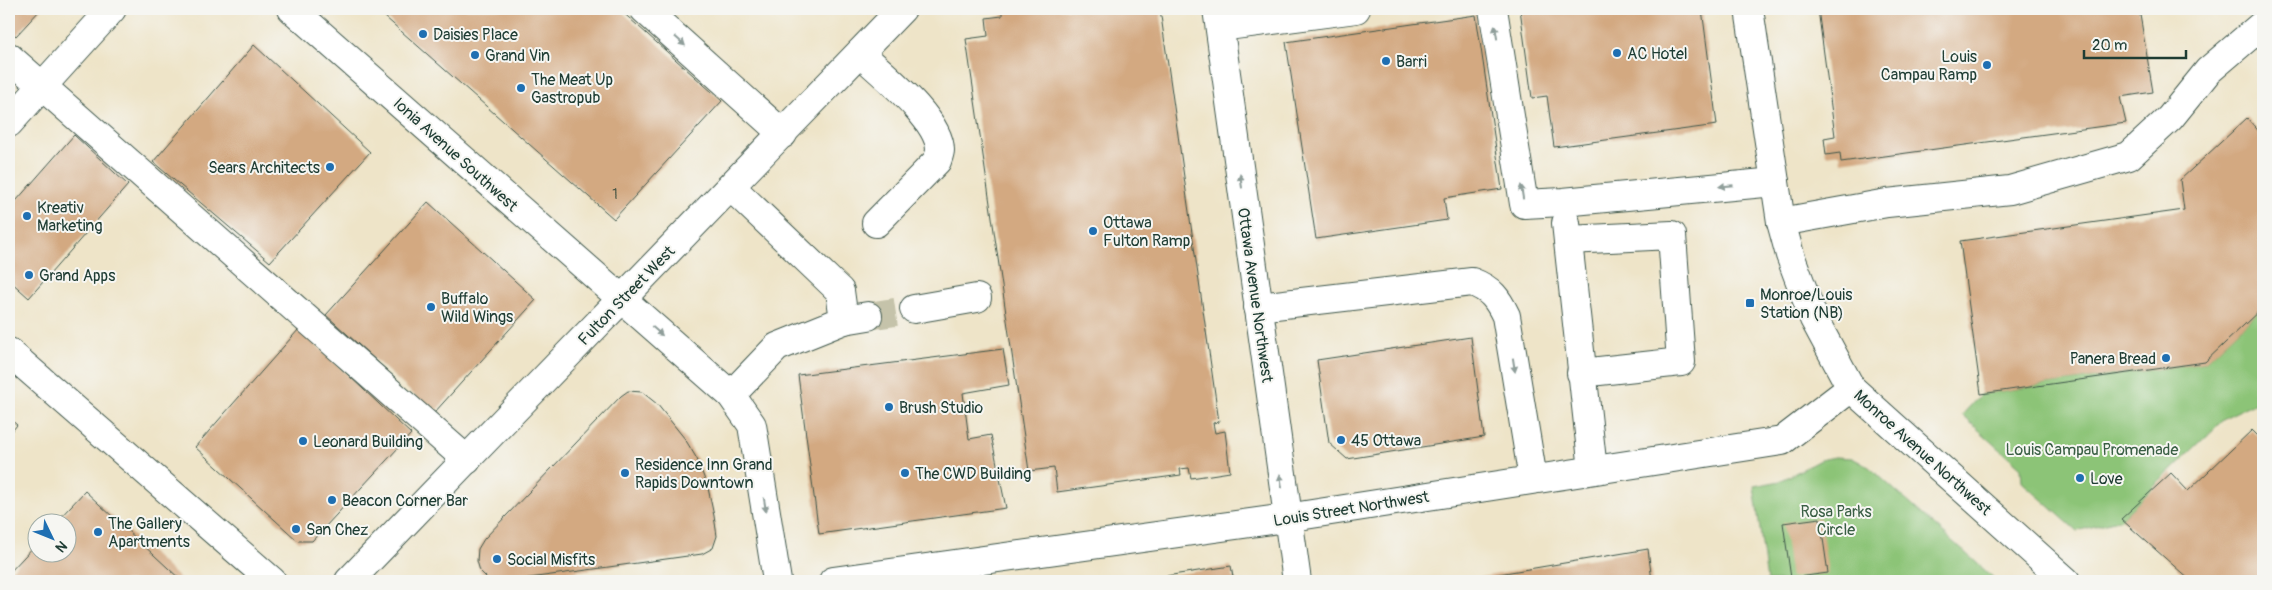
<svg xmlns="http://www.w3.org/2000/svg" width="2272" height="590" font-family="Pangolin,sans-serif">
<rect width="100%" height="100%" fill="#f6f6f2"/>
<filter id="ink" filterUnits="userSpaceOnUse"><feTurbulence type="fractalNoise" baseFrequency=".02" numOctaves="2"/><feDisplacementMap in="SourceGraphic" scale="10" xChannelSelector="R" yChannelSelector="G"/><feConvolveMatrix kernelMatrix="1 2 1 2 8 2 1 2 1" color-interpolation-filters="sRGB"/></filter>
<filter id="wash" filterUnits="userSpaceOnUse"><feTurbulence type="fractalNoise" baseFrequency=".0096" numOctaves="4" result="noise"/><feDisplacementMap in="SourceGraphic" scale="20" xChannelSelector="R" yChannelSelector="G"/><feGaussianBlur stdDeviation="1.12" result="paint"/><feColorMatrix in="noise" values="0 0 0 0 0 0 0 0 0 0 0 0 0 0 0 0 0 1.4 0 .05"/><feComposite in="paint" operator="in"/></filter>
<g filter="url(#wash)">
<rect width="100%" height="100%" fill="#eee4c8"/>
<!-- green -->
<g fill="#8cc477" stroke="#568056">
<path d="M 2263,307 L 2263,399 L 2226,417 L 2121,519 L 2077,531 L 2022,482 L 2021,468 L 1962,415 L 1981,394 L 2205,362 Z"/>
<path d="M 1835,457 L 1852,458 L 1869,467 L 1997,581 L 1767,581 L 1754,486 L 1780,481 L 1820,460 Z"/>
</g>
<g id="blocks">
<!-- building -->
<g fill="#d3a981">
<path d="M 9,9 L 41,9 L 16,36 L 9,30 Z"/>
<path d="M 376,9 L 619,9 L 722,101 L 614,219 Z"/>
<path d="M 1002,9 L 1160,9 L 1219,422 L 1213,423 L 1215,433 L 1225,431 L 1230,472 L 1191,478 L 1189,468 L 1180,469 L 1181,475 L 1057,492 L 1054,468 L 1029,471 L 966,39 L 988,36 L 986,18 L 1002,16 Z"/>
<path d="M 1520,9 L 1702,9 L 1717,125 L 1554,147 L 1547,96 L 1532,98 Z"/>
<path d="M 1818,9 L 2139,9 L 2153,92 L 2120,97 L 2126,123 L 1841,162 L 1840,153 L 1826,155 L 1824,138 L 1835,136 Z"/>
<path d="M 1476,15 L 1502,189 L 1444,198 L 1447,220 L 1316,239 L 1286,42 Z"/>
<path d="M 254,45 L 370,152 L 270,262 L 153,162 Z"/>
<path d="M 2247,118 L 2263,136 L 2263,307 L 2205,362 L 1981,394 L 1960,241 L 2184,210 L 2180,180 Z"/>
<path d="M 74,135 L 128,185 L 29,298 L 9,280 L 9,209 Z"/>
<path d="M 428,202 L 536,300 L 434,413 L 326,315 Z"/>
<path d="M 299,329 L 411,434 L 312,541 L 298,541 L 195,447 Z"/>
<path d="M 1471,337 L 1484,437 L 1347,459 L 1329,443 L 1317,360 Z"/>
<path d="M 1003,349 L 1009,385 L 963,393 L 969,439 L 991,435 L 1006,508 L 819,534 L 798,375 Z"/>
<path d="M 628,391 L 642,392 L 657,404 L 685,439 L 697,459 L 708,488 L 714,516 L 717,536 L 713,548 L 702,554 L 508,581 L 488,579 L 480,571 L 477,561 L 478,549 L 484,539 L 621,396 Z"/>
<path d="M 9,418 L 17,425 L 9,435 Z"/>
<path d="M 2252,430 L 2260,438 L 2263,435 L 2263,581 L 2191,581 L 2121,519 L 2171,473 L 2188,491 Z"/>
<path d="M 85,491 L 182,581 L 9,581 L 9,573 L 38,542 L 38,552 L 68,552 L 68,522 L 56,522 Z"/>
<path d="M 1820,518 L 1828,573 L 1791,578 L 1783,523 Z"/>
<path d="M 1648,549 L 1652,581 L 1463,581 L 1463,580 Z"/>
<path d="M 1231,566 L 1233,577 L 1238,581 L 1133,581 Z"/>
</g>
</g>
</g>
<g filter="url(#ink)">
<use href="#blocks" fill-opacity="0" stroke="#3e564a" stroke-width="1"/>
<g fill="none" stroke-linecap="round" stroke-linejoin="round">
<!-- minor-tunnel -->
<path stroke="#c5c3aa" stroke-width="28" stroke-dasharray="28 14" stroke-linecap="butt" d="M 868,316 L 914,309"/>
<!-- minor casing -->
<g stroke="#3e564a" stroke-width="30">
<g id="minor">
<path d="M 292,9 L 731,395 L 752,425 L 777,581"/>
<path d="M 644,9 L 783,134"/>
<path d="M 1217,9 L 1297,581"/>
<path d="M 1493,9 L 1524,204 L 1563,202 L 1775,182"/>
<path d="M 1220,27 L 1356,9"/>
<path d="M 860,53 C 881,73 940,119 940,150 C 940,153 938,158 937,161 L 876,223"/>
<path d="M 9,57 L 467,460"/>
<path d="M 9,123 L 112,9"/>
<path d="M 1781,222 L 1887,203 L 2010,190 L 2129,156 L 2170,118 L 2208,71 L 2263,24"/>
<path d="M 1566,223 L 1593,470"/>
<path d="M 1568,240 L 1672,235 L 1681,362 L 1581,373"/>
<path d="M 1258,307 L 1472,282 C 1491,289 1498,299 1506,316 L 1533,479"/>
<path d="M 914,309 L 977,298"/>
<path d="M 844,320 L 868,316"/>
<path d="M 9,352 L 272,581"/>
<path d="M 731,395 L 777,347 L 844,320 L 840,291 L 731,187"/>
<path d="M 833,581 L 1286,518 L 1782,441 L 1851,388"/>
</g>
</g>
<!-- major casing -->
<g stroke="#3e564a" stroke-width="30">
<g id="major">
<path d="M 1749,9 L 1781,222 L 1790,255 L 1814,319 L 1851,388 L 2066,581"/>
<path d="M 349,581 L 902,9"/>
</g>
</g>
<!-- minor -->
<use href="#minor" stroke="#fff" stroke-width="28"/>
<!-- major -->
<use href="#major" stroke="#fff" stroke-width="28"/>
</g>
<!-- one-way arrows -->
<defs><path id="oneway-solid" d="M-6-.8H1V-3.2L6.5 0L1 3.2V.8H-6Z" transform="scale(1.25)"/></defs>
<g fill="#8f9e9a">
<use href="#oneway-solid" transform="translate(1496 32) rotate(-99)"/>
<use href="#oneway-solid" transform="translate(680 41) rotate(42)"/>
<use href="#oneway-solid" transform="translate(1241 181) rotate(-98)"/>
<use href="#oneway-solid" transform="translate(1726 186) rotate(175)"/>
<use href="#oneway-solid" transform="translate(1522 192) rotate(-99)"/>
<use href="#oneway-solid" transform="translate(657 331) rotate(41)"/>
<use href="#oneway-solid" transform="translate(1514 365) rotate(81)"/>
<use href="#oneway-solid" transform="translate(1281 481) rotate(-98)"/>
<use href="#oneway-solid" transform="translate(765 505) rotate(81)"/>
</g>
</g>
<!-- markers -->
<g fill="#1f6fb2" stroke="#f6f6f2" stroke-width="2">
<circle cx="423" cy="34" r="5"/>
<circle cx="1617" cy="53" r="5"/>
<circle cx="475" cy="55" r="5"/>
<circle cx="1386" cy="61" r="5"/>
<circle cx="1987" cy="65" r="5"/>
<circle cx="521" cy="88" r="5"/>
<circle cx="330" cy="167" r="5"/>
<circle cx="27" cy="216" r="5"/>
<circle cx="1093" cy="231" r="5"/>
<circle cx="29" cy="275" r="5"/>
<rect x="1745" y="298" width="10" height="10" rx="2.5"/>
<circle cx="431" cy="307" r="5"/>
<circle cx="2166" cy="358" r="5"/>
<circle cx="889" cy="407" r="5"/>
<circle cx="1341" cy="440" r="5"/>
<circle cx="303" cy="441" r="5"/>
<circle cx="625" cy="473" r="5"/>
<circle cx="905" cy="473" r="5"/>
<circle cx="2080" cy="478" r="5"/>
<circle cx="332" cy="500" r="5"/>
<circle cx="296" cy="529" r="5"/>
<circle cx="98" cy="532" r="5"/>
<circle cx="497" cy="559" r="5"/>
</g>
<g text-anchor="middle" stroke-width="4" stroke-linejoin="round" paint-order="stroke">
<!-- number labels -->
<g font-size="14" fill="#4c5847">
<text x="615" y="199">1</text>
</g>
<!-- poi labels -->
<g font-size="16" fill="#1f3d34" stroke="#f6f6f2" text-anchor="start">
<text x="433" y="40">Daisies Place</text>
<text x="1627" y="59">AC Hotel</text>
<text x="485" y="61">Grand Vin</text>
<text x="1977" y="62" text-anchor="end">Louis<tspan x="1977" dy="18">Campau Ramp</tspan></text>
<text x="1396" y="67">Barri</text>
<text x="531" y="85">The Meat Up<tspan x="531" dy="18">Gastropub</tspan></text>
<text x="320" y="173" text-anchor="end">Sears Architects</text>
<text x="37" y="213">Kreativ<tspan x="37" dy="18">Marketing</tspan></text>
<text x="1103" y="228">Ottawa<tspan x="1103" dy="18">Fulton Ramp</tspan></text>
<text x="39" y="281">Grand Apps</text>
<text x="1760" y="300">Monroe/Louis<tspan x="1760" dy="18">Station (NB)</tspan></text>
<text x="441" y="304">Buffalo<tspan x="441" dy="18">Wild Wings</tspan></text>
<text x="2156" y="364" text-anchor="end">Panera Bread</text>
<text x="899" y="413">Brush Studio</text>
<text x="1351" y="446">45 Ottawa</text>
<text x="313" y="447">Leonard Building</text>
<text x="635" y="470">Residence Inn Grand<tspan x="635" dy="18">Rapids Downtown</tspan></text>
<text x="915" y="479">The CWD Building</text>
<text x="2090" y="484">Love</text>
<text x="342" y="506">Beacon Corner Bar</text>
<text x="108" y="529">The Gallery<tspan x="108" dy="18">Apartments</tspan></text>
<text x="306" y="535">San Chez</text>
<text x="507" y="565">Social Misfits</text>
</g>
<!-- street labels -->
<g font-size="16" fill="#1f3d34" stroke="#f6f6f2">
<text transform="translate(456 154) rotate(42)" y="6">Ionia Avenue Southwest</text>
<text transform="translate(626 295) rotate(-46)" y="6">Fulton Street West</text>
<text transform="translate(1256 295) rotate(82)" y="6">Ottawa Avenue Northwest</text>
<text transform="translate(1923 452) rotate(42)" y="6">Monroe Avenue Northwest</text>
<text transform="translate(1351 508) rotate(-9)" y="6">Louis Street Northwest</text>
</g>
<!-- park labels -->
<g font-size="16" fill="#3a5f45" stroke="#f6f6f2">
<text x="2092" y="455">Louis Campau Promenade</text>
<text x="1836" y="517">Rosa Parks<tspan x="1836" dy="18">Circle</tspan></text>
</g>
</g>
<!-- margin -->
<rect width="2272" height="590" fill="none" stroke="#f6f6f2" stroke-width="30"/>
<!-- north arrow -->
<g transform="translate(52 538) rotate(133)"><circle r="24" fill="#f6f6f2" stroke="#a0aca6"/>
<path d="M0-4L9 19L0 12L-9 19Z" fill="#1f6fb2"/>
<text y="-8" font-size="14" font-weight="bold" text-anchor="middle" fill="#1f3d34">N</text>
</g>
<!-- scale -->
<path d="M2084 50v8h102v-8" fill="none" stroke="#1f3d34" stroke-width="2.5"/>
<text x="2092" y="50" font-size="15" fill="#1f3d34" stroke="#f6f6f2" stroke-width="4" paint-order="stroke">20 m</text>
</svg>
